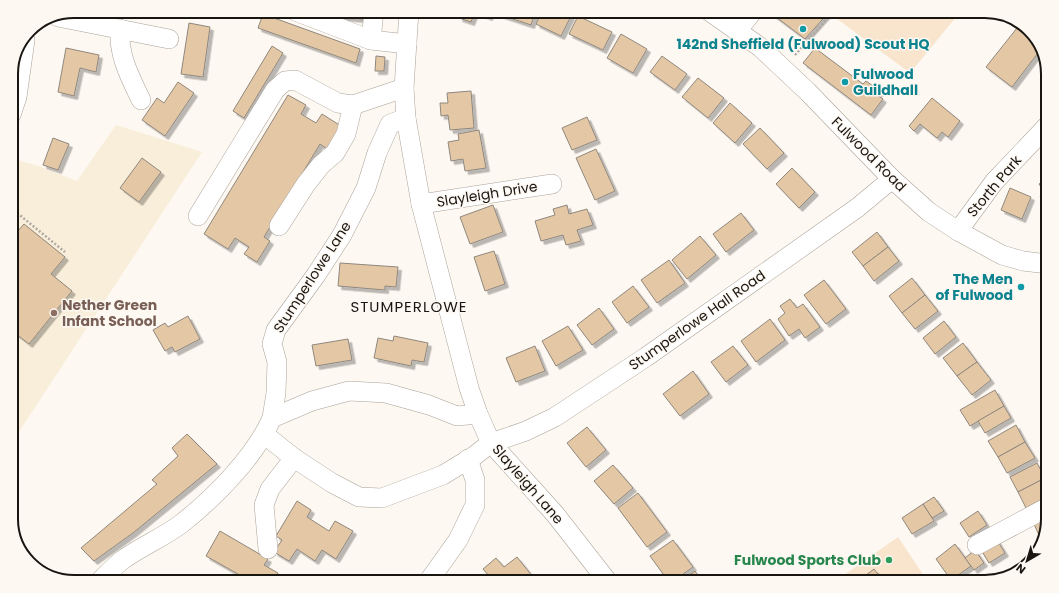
<svg xmlns="http://www.w3.org/2000/svg" width="1059" height="593" font-family="Poppins,sans-serif">
<defs>
<filter id="shadow"><feDropShadow dx="3.5" dy="3.5" stdDeviation="0" flood-color="#0004"/></filter>
</defs>
<rect width="100%" height="100%" fill="#fef8f2"/>
<!-- education -->
<path fill="#f9eed9" d="M 116,125 L 202,152 L 11,444 L 11,158 L 38,166 L 77,181 Z"/>
<!-- green -->
<g fill="#f9e4cd">
<path d="M 836,11 L 961,11 L 910,73 L 836,18 Z"/>
<path d="M 974,11 L 985,11 L 1007,17 L 993,20 Z"/>
<path d="M 898,537 L 928,582 L 834,582 Z"/>
</g>
<!-- building -->
<g fill="#e4c8a6" stroke="#8f877d" filter="url(#shadow)">
<path d="M 81,11 L 98,11 L 97,15 Z"/>
<path d="M 334,11 L 371,11 L 370,20 L 333,16 Z"/>
<path d="M 461,11 L 491,11 L 489,17 L 475,12 L 471,22 L 459,18 Z"/>
<path d="M 502,11 L 536,11 L 531,25 L 501,15 Z"/>
<path d="M 542,11 L 559,11 L 571,16 L 561,36 L 536,24 Z"/>
<path d="M 768,11 L 830,11 L 805,39 Z"/>
<path d="M 263,14 L 360,49 L 356,63 L 258,28 Z"/>
<path d="M 578,16 L 612,32 L 603,50 L 569,34 Z"/>
<path d="M 189,23 L 210,27 L 203,77 L 181,74 Z"/>
<path d="M 1021,23 L 1038,39 L 1041,49 L 1012,87 L 986,67 Z"/>
<path d="M 621,34 L 647,49 L 633,73 L 607,58 Z"/>
<path d="M 272,46 L 283,53 L 244,118 L 233,111 Z"/>
<path d="M 66,48 L 99,55 L 96,72 L 80,68 L 74,96 L 58,92 Z"/>
<path d="M 815,48 L 863,84 L 866,81 L 880,91 L 877,95 L 883,99 L 871,115 L 803,63 Z"/>
<path d="M 376,56 L 385,57 L 384,71 L 375,71 Z"/>
<path d="M 662,56 L 687,74 L 675,90 L 650,72 Z"/>
<path d="M 698,78 L 724,98 L 708,118 L 682,97 Z"/>
<path d="M 178,82 L 194,93 L 165,136 L 142,120 L 157,98 L 164,103 Z"/>
<path d="M 471,91 L 474,128 L 450,130 L 448,115 L 441,116 L 440,103 L 448,103 L 447,93 Z"/>
<path d="M 288,95 L 306,105 L 301,114 L 316,123 L 322,114 L 341,126 L 327,149 L 320,144 L 264,237 L 270,241 L 257,262 L 244,254 L 249,247 L 235,238 L 228,249 L 204,234 Z"/>
<path d="M 932,98 L 960,121 L 948,137 L 942,132 L 937,138 L 920,124 L 914,131 L 909,126 Z"/>
<path d="M 730,103 L 752,123 L 735,143 L 713,123 Z"/>
<path d="M 587,117 L 597,140 L 572,150 L 562,128 Z"/>
<path d="M 760,128 L 784,153 L 767,169 L 743,144 Z"/>
<path d="M 479,130 L 486,168 L 465,171 L 463,159 L 451,161 L 448,142 L 459,140 L 458,134 Z"/>
<path d="M 53,138 L 69,144 L 58,170 L 43,165 Z"/>
<path d="M 596,149 L 615,191 L 595,200 L 576,158 Z"/>
<path d="M 142,158 L 161,172 L 139,202 L 120,188 Z"/>
<path d="M 792,168 L 815,192 L 799,208 L 776,184 Z"/>
<path d="M 1048,178 L 1048,204 L 1046,205 L 1040,196 L 1045,193 L 1039,184 Z"/>
<path d="M 1010,188 L 1031,197 L 1022,219 L 1001,210 Z"/>
<path d="M 493,205 L 503,232 L 470,244 L 460,217 Z"/>
<path d="M 567,205 L 569,214 L 587,209 L 593,225 L 577,230 L 581,241 L 566,245 L 563,235 L 541,241 L 535,221 L 555,215 L 553,209 Z"/>
<path d="M 741,213 L 754,230 L 726,252 L 713,234 Z"/>
<path d="M 24,224 L 65,257 L 51,274 L 72,291 L 29,344 L 11,330 L 11,239 Z"/>
<path d="M 877,232 L 888,247 L 863,266 L 852,252 Z"/>
<path d="M 700,236 L 716,255 L 687,279 L 672,260 Z"/>
<path d="M 888,247 L 899,261 L 874,281 L 863,266 Z"/>
<path d="M 494,251 L 505,284 L 485,291 L 474,257 Z"/>
<path d="M 669,260 L 685,283 L 657,303 L 641,280 Z"/>
<path d="M 340,263 L 398,267 L 396,287 L 385,286 L 385,290 L 338,286 Z"/>
<path d="M 912,278 L 925,295 L 902,313 L 889,296 Z"/>
<path d="M 824,280 L 846,309 L 826,324 L 804,295 Z"/>
<path d="M 633,286 L 649,307 L 627,323 L 612,302 Z"/>
<path d="M 925,295 L 938,311 L 915,329 L 902,313 Z"/>
<path d="M 790,299 L 797,308 L 803,304 L 820,327 L 805,338 L 799,329 L 789,336 L 778,319 L 785,313 L 780,306 Z"/>
<path d="M 599,308 L 614,329 L 592,345 L 577,325 Z"/>
<path d="M 188,316 L 200,339 L 175,352 L 172,347 L 165,351 L 153,330 L 165,323 L 168,327 Z"/>
<path d="M 770,319 L 785,340 L 756,362 L 741,341 Z"/>
<path d="M 944,321 L 956,337 L 935,354 L 923,338 Z"/>
<path d="M 568,326 L 583,350 L 556,366 L 542,341 Z"/>
<path d="M 394,336 L 428,343 L 424,362 L 412,360 L 411,366 L 374,358 L 378,338 L 393,341 Z"/>
<path d="M 348,339 L 352,360 L 316,366 L 312,345 Z"/>
<path d="M 963,343 L 977,362 L 957,376 L 943,358 Z"/>
<path d="M 535,346 L 545,371 L 516,382 L 506,358 Z"/>
<path d="M 733,346 L 748,365 L 726,382 L 711,362 Z"/>
<path d="M 977,362 L 991,380 L 972,395 L 957,376 Z"/>
<path d="M 693,371 L 709,394 L 680,416 L 663,394 Z"/>
<path d="M 995,390 L 1004,406 L 970,426 L 960,410 Z"/>
<path d="M 1004,406 L 1011,418 L 985,433 L 978,421 Z"/>
<path d="M 1016,425 L 1025,442 L 998,457 L 988,441 Z"/>
<path d="M 587,427 L 606,450 L 586,467 L 567,443 Z"/>
<path d="M 187,434 L 217,464 L 133,533 L 94,561 L 81,548 L 157,484 L 152,480 L 178,456 L 172,448 Z"/>
<path d="M 1025,442 L 1035,458 L 1007,473 L 998,457 Z"/>
<path d="M 1037,463 L 1045,478 L 1018,492 L 1010,477 Z"/>
<path d="M 613,465 L 633,488 L 614,504 L 594,481 Z"/>
<path d="M 1045,478 L 1048,483 L 1048,496 L 1026,508 L 1018,492 Z"/>
<path d="M 638,493 L 667,532 L 647,547 L 618,508 Z"/>
<path d="M 934,497 L 944,511 L 932,518 L 923,504 Z"/>
<path d="M 297,501 L 311,510 L 307,517 L 329,531 L 335,521 L 353,531 L 336,559 L 322,550 L 315,561 L 297,549 L 289,561 L 274,552 L 282,540 L 276,536 Z"/>
<path d="M 923,504 L 934,521 L 912,534 L 902,518 Z"/>
<path d="M 978,511 L 987,525 L 969,537 L 960,523 Z"/>
<path d="M 1048,512 L 1044,533 L 1039,535 L 1032,520 Z"/>
<path d="M 220,531 L 268,559 L 264,565 L 278,573 L 272,582 L 252,582 L 206,556 Z"/>
<path d="M 673,540 L 693,567 L 672,582 L 669,582 L 650,556 Z"/>
<path d="M 997,540 L 1005,553 L 989,563 L 981,550 Z"/>
<path d="M 955,544 L 971,566 L 951,580 L 936,559 Z"/>
<path d="M 975,550 L 984,563 L 974,570 L 965,558 Z"/>
<path d="M 517,557 L 537,582 L 494,582 L 483,569 L 496,558 L 504,567 Z"/>
<path d="M 874,569 L 884,582 L 857,582 Z"/>
<path d="M 695,571 L 703,582 L 680,582 Z"/>
</g>
<g fill="none" stroke-linecap="round" stroke-linejoin="round">
<!-- minor casing -->
<g stroke="#aaa298" stroke-width="20">
<g id="minor">
<path d="M 295,11 L 371,40 L 407,44"/>
<path d="M 409,11 L 404,88 L 406,118 L 421,204 L 469,388 L 478,414 L 491,443 L 555,514 L 608,582"/>
<path d="M 709,11 L 760,47 L 808,92 L 892,179 L 929,212 L 958,231 L 1002,255 L 1023,261 L 1048,264"/>
<path d="M 58,17 L 169,39"/>
<path d="M 120,29 C 118,55 130,77 141,100"/>
<path d="M 737,31 L 753,11"/>
<path d="M 371,40 L 374,11"/>
<path d="M 11,115 L 17,97 L 25,40"/>
<path d="M 421,204 L 552,184"/>
<path d="M 198,216 L 275,90 L 285,81 L 295,80 L 338,103 L 353,105"/>
<path d="M 279,226 L 306,184 L 321,165 L 335,153 L 346,134 L 353,105 L 404,88"/>
<path d="M 958,231 L 994,182 L 1048,125"/>
<path d="M 272,418 L 276,393 L 277,362 L 272,344 L 276,330 L 316,275 L 342,235 L 366,188 L 377,153 L 390,124 L 406,118"/>
<path d="M 265,435 L 294,458 L 332,483 L 359,497 L 382,498 L 443,475 L 474,456 L 491,443 L 526,431 L 555,417 L 646,357 L 857,208 L 892,179"/>
<path d="M 977,545 L 1048,507"/>
<path d="M 268,549 L 264,505 L 270,489 L 294,458"/>
<path d="M 99,582 C 106,575 113,568 121,561 C 140,547 162,538 181,524 C 214,498 255,457 272,418 L 312,401 L 349,391 L 386,393 L 429,405 L 457,416 L 478,414"/>
<path d="M 428,582 L 458,540 L 475,505 L 475,480 L 468,459"/>
</g>
</g>
<!-- path -->
<g stroke="#ada8a3" stroke-width="2.5" stroke-dasharray="2 2" stroke-linecap="butt">
<path d="M 795,55 L 834,11"/>
<path d="M 11,208 L 65,252"/>
</g>
<!-- minor -->
<use href="#minor" stroke="#fff" stroke-width="19"/>
</g>
<!-- markers -->
<g fill="#0f9aa8" stroke="#fef8f2" stroke-width="1.5">
<circle cx="803" cy="29" r="4"/>
<circle cx="845" cy="82" r="4"/>
<circle cx="1021" cy="287" r="4"/>
</g>
<circle fill="#8d6e63" stroke="#fef8f2" stroke-width="1.5" cx="54" cy="313" r="4"/>
<circle fill="#2e9e5b" stroke="#fef8f2" stroke-width="1.5" cx="889" cy="560" r="4"/>
<g text-anchor="middle" stroke-width="3" stroke-linejoin="round" paint-order="stroke">
<!-- culture labels -->
<g font-size="14" font-weight="bold" fill="#0d838f" stroke="#fef8f2">
<text x="803" y="49">142nd Sheffield (Fulwood) Scout HQ</text>
<text x="853" y="79" text-anchor="start">Fulwood<tspan x="853" dy="16">Guildhall</tspan></text>
<text x="1013" y="284" text-anchor="end">The Men<tspan x="1013" dy="16">of Fulwood</tspan></text>
</g>
<!-- street labels -->
<g font-size="14" fill="#191612" stroke="#fef8f2">
<text transform="translate(869 154) rotate(45)" y="5">Fulwood Road</text>
<text transform="translate(994 186) rotate(-50)" y="5">Storth Park</text>
<text transform="translate(487 194) rotate(-9)" y="5">Slayleigh Drive</text>
<text transform="translate(312 277) rotate(-57)" y="5">Stumperlowe Lane</text>
<text transform="translate(697 320) rotate(-35)" y="5">Stumperlowe Hall Road</text>
<text transform="translate(528 484) rotate(49)" y="5">Slayleigh Lane</text>
</g>
<!-- education labels -->
<g font-size="14" font-weight="bold" fill="#785e54" stroke="#fef8f2" text-anchor="start">
<text x="62" y="310">Nether Green<tspan x="62" dy="16">Infant School</tspan></text>
</g>
<!-- leisure labels -->
<g font-size="14" font-weight="bold" fill="#27864d" stroke="#fef8f2" text-anchor="end">
<text x="881" y="565">Fulwood Sports Club</text>
</g>
<!-- neighbourhood labels -->
<g font-size="15" letter-spacing="1" fill="#191612" stroke="#fef8f2">
<text x="409" y="312">STUMPERLOWE</text>
</g>
</g>
<!-- crop -->
<path d="M0 0H1059V593H0ZM74 18H985A56 56 0 0 1 1041 74V519A56 56 0 0 1 985 575H74A56 56 0 0 1 18 519V74A56 56 0 0 1 74 18Z" fill="#fef8f2" fill-rule="evenodd"/>
<path fill="none" stroke="#191612" stroke-width="2" d="M74 18H985A56 56 0 0 1 1041 74V519A56 56 0 0 1 985 575H74A56 56 0 0 1 18 519V74A56 56 0 0 1 74 18Z"/>
<!-- north arrow -->
<g transform="translate(1027 561) rotate(218)" stroke="#fef8f2" stroke-width="3" paint-order="stroke">
<path d="M0-3L7 15L0 10L-7 15Z" fill="#191612"/>
<text y="-6" font-size="11" font-weight="bold" text-anchor="middle" fill="#191612">N</text>
</g>
</svg>
